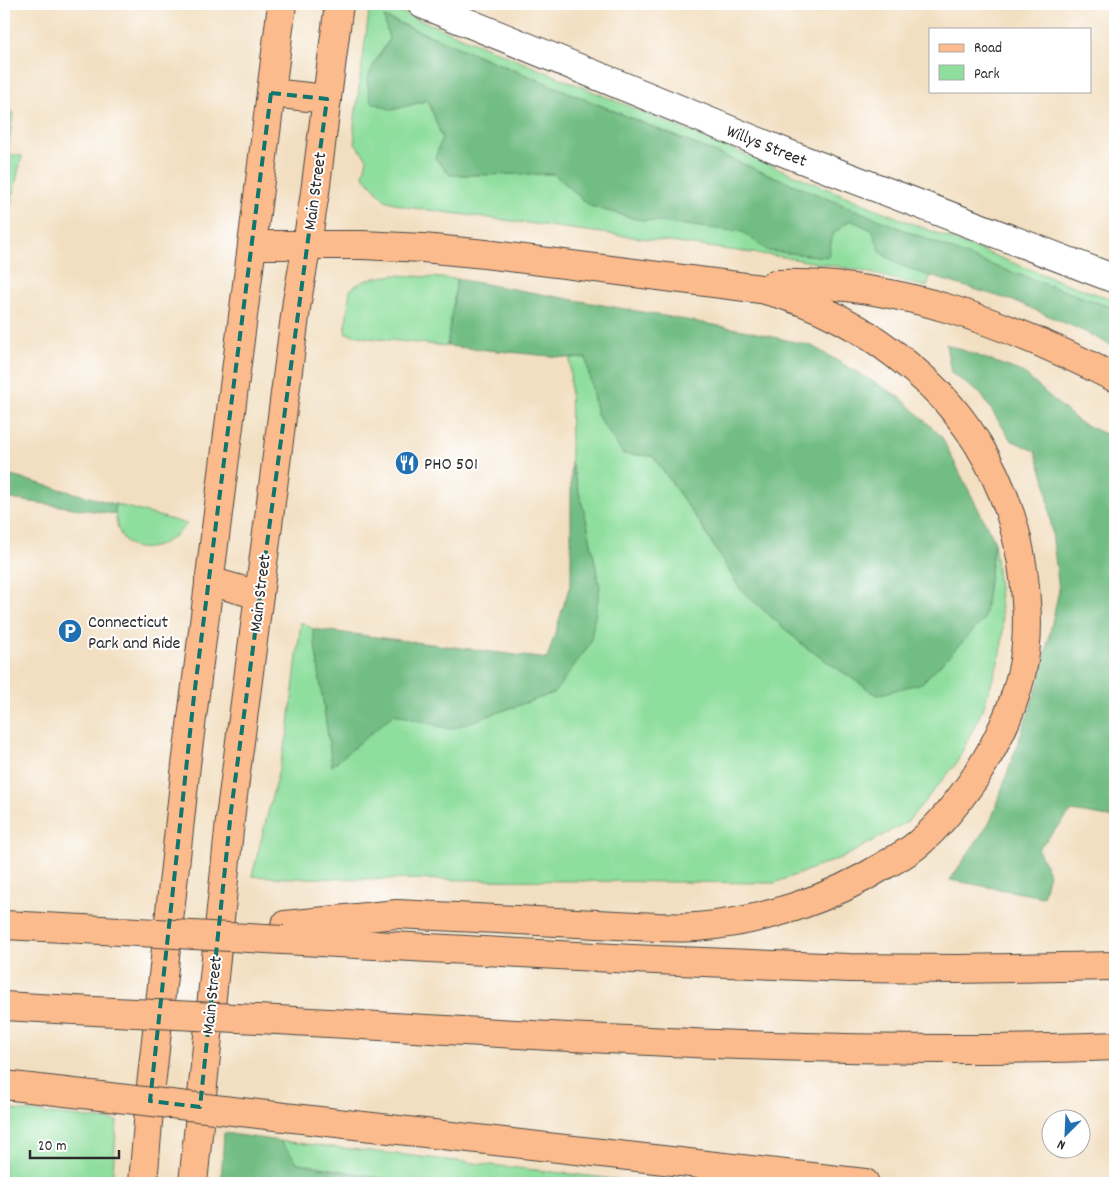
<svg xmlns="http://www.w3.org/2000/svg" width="1119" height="1187" font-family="Dekko,sans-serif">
<rect width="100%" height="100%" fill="#fff"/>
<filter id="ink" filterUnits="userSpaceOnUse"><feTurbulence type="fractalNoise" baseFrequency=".02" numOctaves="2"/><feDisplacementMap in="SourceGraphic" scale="10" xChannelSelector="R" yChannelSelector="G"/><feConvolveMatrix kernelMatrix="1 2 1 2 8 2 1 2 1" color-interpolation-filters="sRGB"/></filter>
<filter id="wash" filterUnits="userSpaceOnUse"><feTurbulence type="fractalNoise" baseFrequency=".0096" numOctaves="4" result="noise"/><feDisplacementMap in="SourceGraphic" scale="20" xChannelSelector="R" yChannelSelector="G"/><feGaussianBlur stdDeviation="1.12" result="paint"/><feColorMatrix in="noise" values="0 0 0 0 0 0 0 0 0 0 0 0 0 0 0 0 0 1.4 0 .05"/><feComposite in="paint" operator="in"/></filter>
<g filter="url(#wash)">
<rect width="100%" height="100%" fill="#f2dfc1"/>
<!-- green -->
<g fill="#8ede9d" stroke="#5c8464">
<path d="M 380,7 L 389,7 L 908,222 L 1070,285 L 1115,300 L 1115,309 L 975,259 L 385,17 L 389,40 L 375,62 L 392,110 L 428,100 L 442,138 L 435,158 L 450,175 L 554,174 L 590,206 L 636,219 L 743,232 L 769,251 L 828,257 L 833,234 L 850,220 L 872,230 L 881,253 L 900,265 L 930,276 L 927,287 L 858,270 L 783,257 L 406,207 L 385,200 L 363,176 L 367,159 L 355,143 L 354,126 L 369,12 Z"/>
<path d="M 4,111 L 13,112 L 8,154 L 22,156 L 4,231 Z"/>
<path d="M 396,275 L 457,279 L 447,346 L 369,338 L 345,333 L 350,290 C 363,278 379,277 396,275 Z"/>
<path d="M 570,358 L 586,358 L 597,415 L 623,454 L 653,456 L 701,525 L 740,589 L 804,646 L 877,695 L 984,620 L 994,540 L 1003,629 L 1001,653 L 984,706 L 956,764 L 908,821 L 846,856 L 774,883 L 288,878 L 252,876 L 288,733 L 301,622 L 313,629 L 332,765 L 394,713 L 450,729 L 554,693 L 600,587 L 587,523 L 571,462 Z"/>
<path d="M 115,504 L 187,524 C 156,559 114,560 115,504 Z"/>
<path d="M 4,1109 L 117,1121 L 112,1183 L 4,1183 Z"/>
<path d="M 280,1141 L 650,1183 L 408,1183 L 298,1163 Z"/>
</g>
<!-- forest -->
<g fill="#72bd84" stroke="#4e7458">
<path d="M 384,17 L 975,259 L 1115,309 L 1115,347 L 1083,331 L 1017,302 L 930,276 L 900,265 L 881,253 L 872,230 L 850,220 L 833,234 L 828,257 L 768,251 L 743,232 L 636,219 L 590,206 L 554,174 L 450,175 L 435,158 L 442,138 L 428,100 L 392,110 L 371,102 L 367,80 L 375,62 L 389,40 Z"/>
<path d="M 457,279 L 748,331 L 812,346 L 901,398 L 941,436 L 994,540 L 984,620 L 922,683 L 877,695 L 804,646 L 740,589 L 701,525 L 653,456 L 623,454 L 597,415 L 586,358 L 570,358 L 447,346 Z"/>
<path d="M 946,344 L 1022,372 L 1079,422 L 1115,439 L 1115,818 L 1072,811 L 1038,849 L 1049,873 L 1043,897 L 950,880 L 991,820 L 1040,679 L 1059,590 L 1046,483 L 1035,451 L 1011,440 L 981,394 L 951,373 Z"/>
<path d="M 571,462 L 587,523 L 600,588 L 590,644 L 554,693 L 450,729 L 394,714 L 332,766 L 313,629 L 547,659 L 571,582 Z"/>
<path d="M 4,474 L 115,504 L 115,514 L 4,498 Z"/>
<path d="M 224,1133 L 280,1141 L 298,1163 L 408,1183 L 221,1183 Z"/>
</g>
</g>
<g filter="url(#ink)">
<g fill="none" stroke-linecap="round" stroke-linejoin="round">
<!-- street casing -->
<g stroke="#494642" stroke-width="30">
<path id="street" d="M 422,4 L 791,155 L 1115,279"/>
</g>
<!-- primary casing -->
<g stroke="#494642" stroke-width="30">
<g id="primary">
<path d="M 271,93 L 327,99"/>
<path d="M 307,244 L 315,192 L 339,4"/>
<path d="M 252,245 L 282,4"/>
</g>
</g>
<!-- highway casing -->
<g stroke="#494642" stroke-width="30">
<g id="highway">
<path d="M 775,284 C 896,280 1009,324 1115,378"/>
<path d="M 209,581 L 259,595"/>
<path d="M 4,925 L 83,929"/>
<path d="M 283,940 L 632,959 L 849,968 L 957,969 L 1115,966"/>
<path d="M 4,1006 L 74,1010"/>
<path d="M 277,1020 C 556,1036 836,1057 1115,1046"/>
<path d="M 4,1085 L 65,1092"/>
<path d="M 267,1115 L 865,1183"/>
<path d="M 143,1183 L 151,1086 L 186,765 L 252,245 L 362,245 L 423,248 L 485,254 L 761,289 C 819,303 869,331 914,370 C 983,428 1021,511 1026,601 C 1028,626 1027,651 1021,675 C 1012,713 995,747 974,779 C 958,802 940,825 919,843 C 909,852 896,859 885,865 C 829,900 763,921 697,927 C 684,928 671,927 657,927 L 397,914 L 285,925"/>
<path d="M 193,1183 L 231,811 L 297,301 L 307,244"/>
</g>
</g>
<!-- street -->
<use href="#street" stroke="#fff" stroke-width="28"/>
<!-- primary -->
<use href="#primary" stroke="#fbbb8c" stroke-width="28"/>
<!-- highway -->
<use href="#highway" stroke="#fbbb8c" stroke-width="28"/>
<!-- highway-bridge casing -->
<g stroke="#494642" stroke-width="30" stroke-linecap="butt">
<g id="highway-bridge">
<path d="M 83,929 L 283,940"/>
<path d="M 74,1010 L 277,1020"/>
<path d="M 65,1092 L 267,1115"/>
</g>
</g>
<!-- highway-bridge -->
<use href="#highway-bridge" stroke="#fbbb8c" stroke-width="28"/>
</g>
</g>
<!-- marked area -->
<path fill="none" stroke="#0f766e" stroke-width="4" stroke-dasharray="10 6" stroke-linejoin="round" d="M 271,93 L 327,99 L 231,811 L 200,1107 L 150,1101 L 194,696 Z"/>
<!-- icons -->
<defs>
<g id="restaurant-disc" transform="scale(1.25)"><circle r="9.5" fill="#1f6fb2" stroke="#fff"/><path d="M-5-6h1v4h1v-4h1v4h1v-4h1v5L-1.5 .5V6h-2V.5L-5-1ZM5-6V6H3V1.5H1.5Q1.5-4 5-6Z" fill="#fff"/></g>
<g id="parking-disc" transform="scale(1.25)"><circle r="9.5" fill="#1f6fb2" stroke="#fff"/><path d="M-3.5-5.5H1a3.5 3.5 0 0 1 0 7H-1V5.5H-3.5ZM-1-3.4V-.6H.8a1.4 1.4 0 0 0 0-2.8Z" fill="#fff"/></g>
</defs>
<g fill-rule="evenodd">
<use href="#restaurant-disc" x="407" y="463"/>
<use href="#parking-disc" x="70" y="631"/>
</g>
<g text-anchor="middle" stroke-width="4" stroke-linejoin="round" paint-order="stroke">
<!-- street labels -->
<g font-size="18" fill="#2b2b2b" stroke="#fff">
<text transform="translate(767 145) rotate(22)" y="6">Willys Street</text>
<text transform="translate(314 191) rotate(-82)" y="6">Main Street</text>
<text transform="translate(259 593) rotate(-83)" y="6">Main Street</text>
<text transform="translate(211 995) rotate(-84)" y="6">Main Street</text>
</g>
<!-- poi labels -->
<g font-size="18" fill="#2b2b2b" stroke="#fff" text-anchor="start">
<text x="424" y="469">PHO 501</text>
<text x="88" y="627">Connecticut<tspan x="88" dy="21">Park and Ride</tspan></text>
</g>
</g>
<!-- margin -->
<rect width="1119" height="1187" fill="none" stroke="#fff" stroke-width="20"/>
<!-- legend -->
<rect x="929" y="28" width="162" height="65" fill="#ffffff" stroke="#aaaaaa"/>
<rect x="939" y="44" width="25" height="8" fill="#fbbb8c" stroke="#aaaaaa"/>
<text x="974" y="52" font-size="15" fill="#2b2b2b">Road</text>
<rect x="939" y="65" width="25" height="15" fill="#8ede9d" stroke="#aaaaaa"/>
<text x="974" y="78" font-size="15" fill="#2b2b2b">Park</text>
<!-- north arrow -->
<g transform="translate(1066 1134) rotate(204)"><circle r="24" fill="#ffffff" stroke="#aaaaaa"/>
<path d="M0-4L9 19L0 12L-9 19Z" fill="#1f6fb2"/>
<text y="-8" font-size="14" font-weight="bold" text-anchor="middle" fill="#2b2b2b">N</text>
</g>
<!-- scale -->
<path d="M30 1150v8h89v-8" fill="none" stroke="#2b2b2b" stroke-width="2.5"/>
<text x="38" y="1150" font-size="15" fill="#2b2b2b" stroke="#ffffff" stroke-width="4" paint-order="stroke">20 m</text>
</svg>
